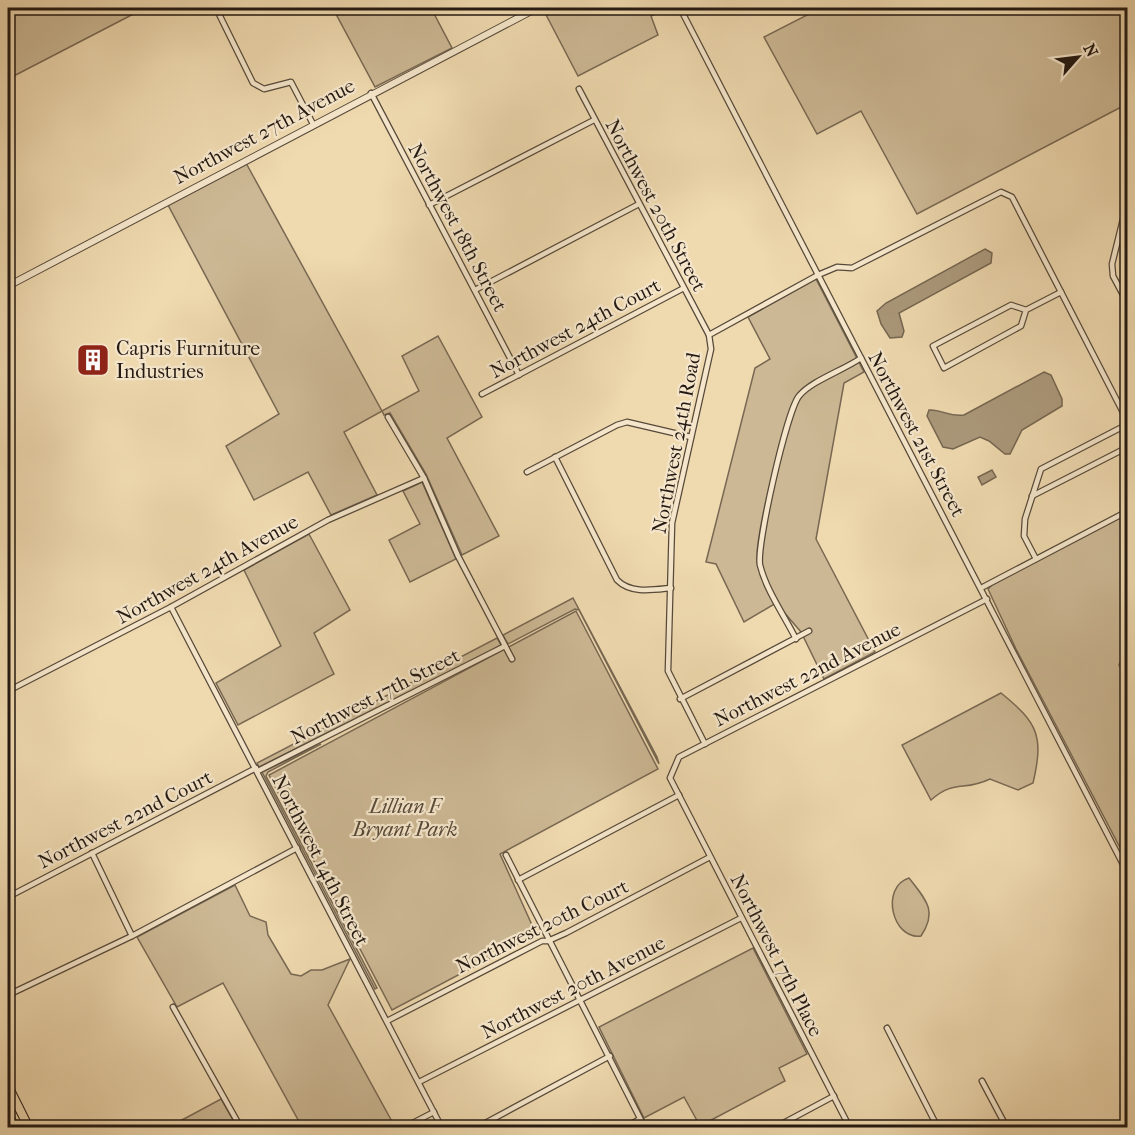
<svg xmlns="http://www.w3.org/2000/svg" width="1135" height="1135" font-family="'IM FELL French Canon',serif">
<rect width="100%" height="100%" fill="#efd9af"/>
<filter id="stains"><feTurbulence type="fractalNoise" baseFrequency=".00333" numOctaves="4"/><feColorMatrix values="0 0 0 0 .2 0 0 0 0 .09 0 0 0 0 .02 0 0 0 .5 -.17"/></filter>
<radialGradient id="worn" r=".72"><stop offset=".6" stop-color="#630" stop-opacity="0"/><stop offset="1" stop-color="#630" stop-opacity=".3"/></radialGradient>
<!-- green -->
<g fill="#ccb894" stroke="#786853" stroke-width="1.5">
<path d="M 8,8 L 145,8 L 8,79 Z"/>
<path d="M 349,8 L 431,8 L 452,48 L 375,87 L 336,14 Z"/>
<path d="M 546,8 L 667,8 L 651,16 L 658,35 L 578,76 L 543,9 Z"/>
<path d="M 816,8 L 1127,8 L 1127,104 L 917,214 L 861,111 L 817,134 L 764,37 L 817,10 Z"/>
<path d="M 246,163 L 382,411 L 419,391 L 402,356 L 438,336 L 482,417 L 447,438 L 499,536 L 462,555 L 426,474 L 390,413 L 384,415 L 382,411 L 344,432 L 377,495 L 331,515 L 308,472 L 254,500 L 226,446 L 279,414 L 168,205 Z"/>
<path d="M 816,279 L 864,372 L 844,383 L 816,539 L 875,652 L 824,679 L 801,632 L 776,603 L 744,622 L 716,564 L 706,562 L 755,368 L 770,359 L 748,317 Z"/>
<path d="M 422,482 L 456,559 L 410,582 L 389,540 L 420,524 L 403,491 Z"/>
<path d="M 1127,514 L 1127,858 L 1126,859 L 1016,649 L 988,589 L 993,584 Z"/>
<path d="M 309,534 L 350,610 L 314,633 L 334,674 L 238,725 L 216,683 L 281,646 L 244,570 Z"/>
<path d="M 573,598 L 657,757 L 659,764 L 579,610 L 575,609 L 508,644 L 503,635 Z"/>
<path d="M 576,611 L 658,769 L 500,854 L 536,934 L 392,1010 L 269,775 Z"/>
<path d="M 497,638 L 501,645 L 491,651 L 259,767 L 257,763 Z"/>
<path d="M 1001,693 C 1038,723 1044,736 1033,783 L 1018,790 L 990,779 C 963,792 955,779 931,800 L 902,745 Z"/>
<path d="M 321,744 L 268,772 L 266,776 L 377,988 L 375,989 L 262,772 Z"/>
<path d="M 909,878 C 926,900 938,911 921,936 C 892,940 880,887 909,878 Z"/>
<path d="M 235,885 L 250,916 L 266,922 L 268,935 L 291,974 L 301,976 L 311,970 L 322,970 L 350,959 L 328,1005 L 395,1127 L 302,1127 L 223,983 L 177,1007 L 137,937 Z"/>
<path d="M 753,948 L 807,1054 L 779,1068 L 785,1081 L 700,1126 L 684,1097 L 644,1118 L 599,1027 Z"/>
<path d="M 221,1099 L 237,1127 L 169,1127 Z"/>
</g>
<!-- water -->
<g fill="#aa987a" stroke="#746550" stroke-width="1.5">
<path d="M 985,249 L 992,253 L 991,263 L 899,313 L 904,331 L 902,337 L 890,338 L 881,324 L 877,311 L 886,303 Z"/>
<path d="M 1044,372 L 1051,375 L 1062,399 L 1062,406 L 1022,430 L 1010,454 L 1005,454 L 989,441 L 980,437 L 953,449 L 943,447 L 927,416 L 929,410 C 941,409 948,417 964,415 Z"/>
<path d="M 992,470 L 996,477 L 982,485 L 978,477 Z"/>
<path d="M 1127,646 L 1127,679 L 1119,665 Z"/>
</g>
<g fill="none" stroke-linecap="round" stroke-linejoin="round">
<!-- minor casing -->
<g stroke="#564939" stroke-width="7">
<g id="minor">
<path d="M 216,8 L 253,83 L 264,89 L 291,82 L 313,124"/>
<path d="M 680,8 L 1128,874"/>
<path d="M 579,89 L 709,335"/>
<path d="M 371,93 L 519,375"/>
<path d="M 1128,199 L 1112,264 L 1113,276 L 1128,304"/>
<path d="M 429,205 L 594,120"/>
<path d="M 475,290 L 639,204"/>
<path d="M 1026,310 L 1021,326 L 944,368 L 933,346 L 1011,305 L 1026,310 L 1061,292"/>
<path d="M 482,394 L 682,289"/>
<path d="M 388,417 L 424,478 L 458,556 L 512,659"/>
<path d="M 555,457 L 617,580 C 631,594 652,590 671,588"/>
<path d="M 527,472 L 617,425 L 627,422 L 691,437"/>
<path d="M 1032,496 L 1128,447"/>
<path d="M 1036,559 L 1024,536 L 1025,519 L 1041,469 L 1128,424"/>
<path d="M 981,588 L 1128,511"/>
<path d="M 171,607 L 442,1128"/>
<path d="M 796,639 C 784,615 766,590 760,565 C 756,546 787,411 799,396 C 811,381 844,370 861,358"/>
<path d="M 8,691 L 171,607 L 328,520 L 424,478"/>
<path d="M 680,699 L 809,631"/>
<path d="M 705,744 L 668,671 L 672,523 L 711,349 L 709,335 L 818,275 L 837,267 L 852,268 L 1001,192 L 1012,197 L 1128,422"/>
<path d="M 258,771 L 505,646"/>
<path d="M 92,853 L 132,936"/>
<path d="M 506,855 L 645,1128"/>
<path d="M 518,880 L 679,795"/>
<path d="M 8,897 L 256,768"/>
<path d="M 8,995 L 132,936 L 297,848"/>
<path d="M 173,1007 L 241,1128"/>
<path d="M 387,1021 L 542,941 L 548,941 L 566,933 L 710,857"/>
<path d="M 887,1028 L 938,1128"/>
<path d="M 982,1081 L 1007,1128"/>
<path d="M 419,1082 L 741,918"/>
<path d="M 403,1128 L 434,1112"/>
<path d="M 476,1128 L 610,1056"/>
<path d="M 624,1128 L 640,1119"/>
<path d="M 774,1128 L 834,1096"/>
<path d="M 850,1128 L 670,778 L 679,757 L 987,599"/>
</g>
</g>
<!-- tertiary casing -->
<g stroke="#564939" stroke-width="8">
<path id="tertiary" d="M 8,286 L 537,8"/>
</g>
<!-- trunk casing -->
<g stroke="#231912" stroke-width="10">
<g id="trunk">
<path d="M 8,1086 L 29,1128"/>
<path d="M 8,1113 L 15,1128"/>
</g>
</g>
<!-- minor -->
<use href="#minor" stroke="#f5e6cb" stroke-width="4.5"/>
<!-- tertiary -->
<use href="#tertiary" stroke="#f5e6cb" stroke-width="6"/>
<!-- trunk -->
<use href="#trunk" stroke="#efd9af" stroke-width="8"/>
</g>
<!-- icons -->
<defs>
<g id="building-square" transform="scale(1.725)"><rect x="-9" y="-9" width="18" height="18" rx="4" fill="#8f2418" stroke="#f5e6cb"/><path d="M-4-6H4V6H1V3H-1V6H-4ZM-2.5-4.3h1.7v1.8h-1.7ZM.8-4.3h1.7v1.8H.8ZM-2.5-1h1.7V.8h-1.7ZM.8-1h1.7V.8H.8Z" fill="#fff"/></g>
</defs>
<g fill-rule="evenodd">
<use href="#building-square" x="93" y="360"/>
</g>
<g text-anchor="middle" stroke-width="4.5" stroke-linejoin="round" paint-order="stroke">
<!-- street labels -->
<g font-size="20" fill="#231912" stroke="#f5e6cb">
<text transform="translate(264 131) rotate(-28)" y="7">Northwest 27th Avenue</text>
<text transform="translate(656 205) rotate(62)" y="7">Northwest 20th Street</text>
<text transform="translate(458 227) rotate(62)" y="7">Northwest 18th Street</text>
<text transform="translate(575 328) rotate(-28)" y="7">Northwest 24th Court</text>
<text transform="translate(917 434) rotate(62)" y="7">Northwest 21st Street</text>
<text transform="translate(676 443) rotate(-79)" y="7">Northwest 24th Road</text>
<text transform="translate(207 569) rotate(-29)" y="7">Northwest 24th Avenue</text>
<text transform="translate(807 674) rotate(-27)" y="7">Northwest 22nd Avenue</text>
<text transform="translate(375 696) rotate(-27)" y="7">Northwest 17th Street</text>
<text transform="translate(125 819) rotate(-27)" y="7">Northwest 22nd Court</text>
<text transform="translate(321 860) rotate(63)" y="7">Northwest 14th Street</text>
<text transform="translate(542 926) rotate(-26)" y="7">Northwest 20th Court</text>
<text transform="translate(777 955) rotate(63)" y="7">Northwest 17th Place</text>
<text transform="translate(573 987) rotate(-27)" y="7">Northwest 20th Avenue</text>
</g>
<!-- poi labels -->
<g font-size="20" fill="#231912" stroke="#f5e6cb" text-anchor="start">
<text x="116" y="355">Capris Furniture<tspan x="116" dy="23">Industries</tspan></text>
</g>
<!-- park labels -->
<g font-size="20" font-style="italic" fill="#564939" stroke="#f5e6cb">
<text x="405" y="813">Lillian F<tspan x="405" dy="23">Bryant Park</tspan></text>
</g>
</g>
<!-- margin -->
<rect width="1135" height="1135" fill="none" stroke="#efd9af" stroke-width="30"/>
<rect x="9" y="9" width="1117" height="1117" fill="none" stroke="#231912" stroke-width="3"/>
<rect x="15" y="15" width="1105" height="1105" fill="none" stroke="#231912" stroke-width="1.5"/>
<!-- north arrow -->
<g transform="translate(1078 57) rotate(62)" stroke="#f5e6cb" stroke-width="4.5" paint-order="stroke">
<path d="M0-4.5L10 22L0 15L-10 22Z" fill="#231912"/>
<text y="-9" font-size="16" font-weight="bold" text-anchor="middle" fill="#231912">N</text>
</g>
<rect width="100%" height="100%" filter="url(#stains)"/>
<rect width="100%" height="100%" fill="url(#worn)"/>
</svg>
